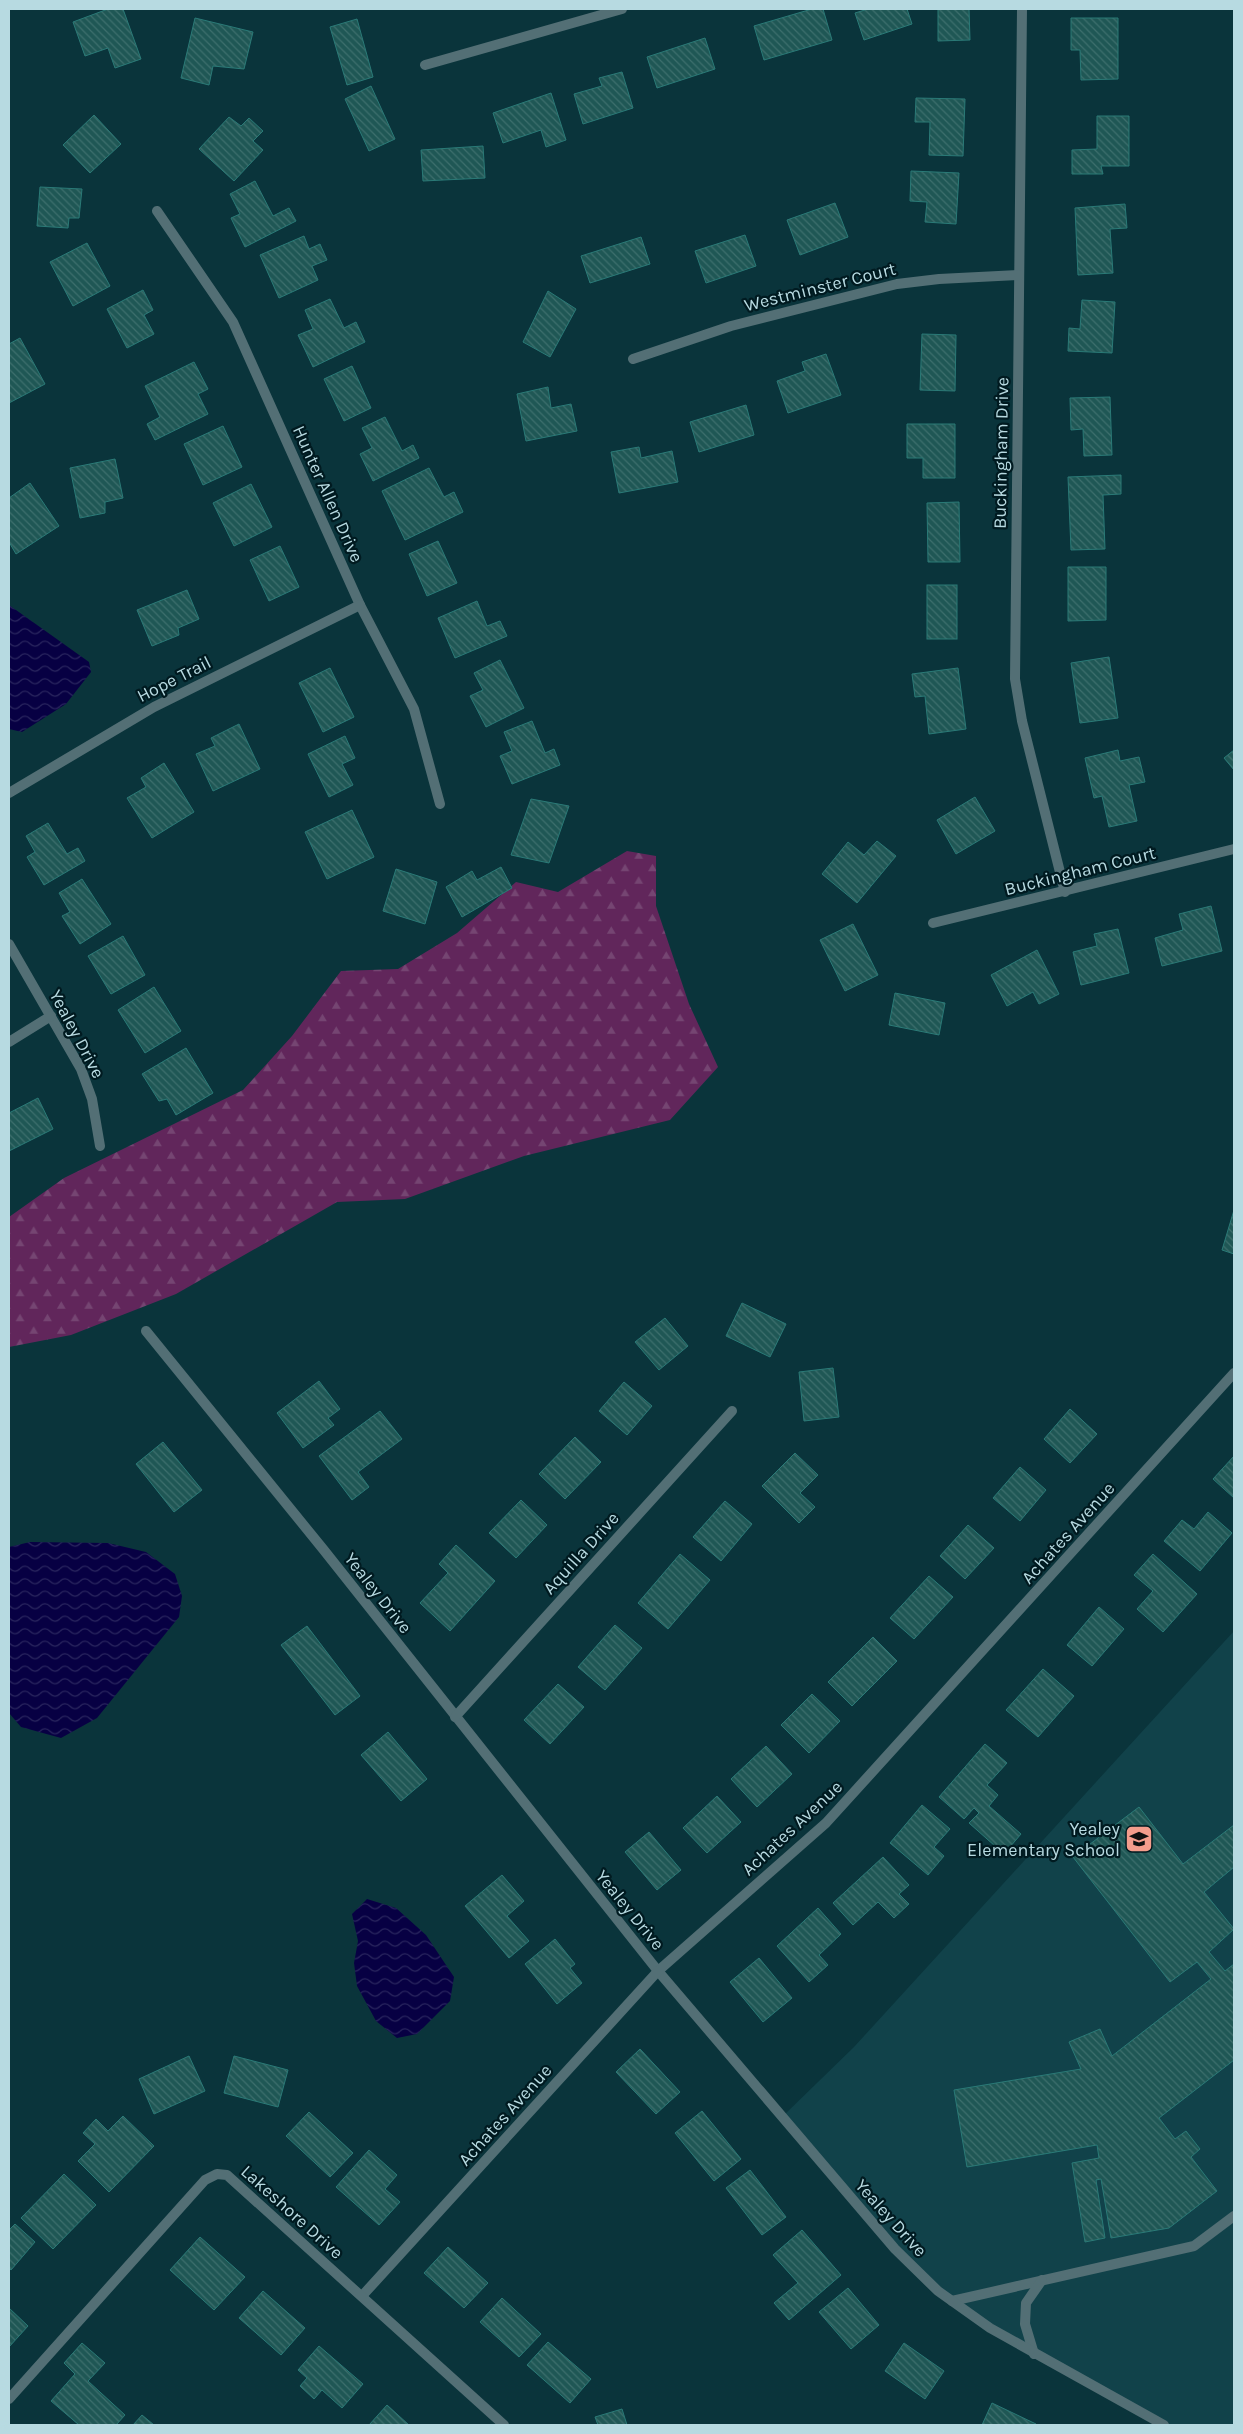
<svg xmlns="http://www.w3.org/2000/svg" width="1243" height="2434" font-family="Karla,sans-serif">
<defs>
<pattern id="forest-firs" width="22" height="20" patternUnits="userSpaceOnUse" patternTransform="scale(1.25)"><rect width="22" height="20" fill="#61265b"/><path d="M5 1l3.5 6h-7zM16 11l3.5 6h-7z" fill="#754572"/></pattern>
<pattern id="water-waves" width="16" height="10" patternUnits="userSpaceOnUse" patternTransform="scale(1.25)"><rect width="16" height="10" fill="#070043"/><path d="M0 5q4-4 8 0t8 0" fill="none" stroke="#29255e"/></pattern>
<pattern id="building-back-hatch" width="6" height="6" patternUnits="userSpaceOnUse" patternTransform="scale(1.25)"><rect width="6" height="6" fill="#1f5755"/><path d="M-1 5l2 2M0 0l6 6M5-1l2 2" fill="none" stroke="#3d6f6d"/></pattern>
</defs>
<rect width="100%" height="100%" fill="#0a343b"/>
<!-- built -->
<path fill="#11424a" d="M 1234,1631 L 1234,2425 L 1164,2425 L 1107,2396 L 938,2291 L 782,2117 L 854,2047 Z"/>
<!-- forest -->
<path fill="url(#forest-firs)" d="M 627,851 L 656,856 L 656,906 L 689,1004 L 718,1067 L 670,1120 L 524,1156 L 405,1199 L 337,1202 L 176,1294 L 71,1335 L 9,1347 L 9,1217 L 64,1178 L 243,1090 L 292,1036 L 341,971 L 398,969 L 457,933 L 516,882 L 558,892 Z"/>
<!-- water -->
<g fill="url(#water-waves)">
<path d="M 9,605 L 89,662 L 91,672 L 66,704 L 22,732 L 9,729 Z"/>
<path d="M 30,1542 L 108,1543 L 146,1552 L 175,1574 L 182,1596 L 179,1617 L 97,1718 L 61,1738 L 21,1727 L 9,1713 L 9,1547 Z"/>
<path d="M 367,1899 L 396,1908 L 426,1935 L 454,1977 L 450,2001 L 417,2034 L 397,2038 L 376,2021 L 357,1986 L 354,1963 L 358,1941 L 352,1914 Z"/>
</g>
<!-- building -->
<g fill="url(#building-back-hatch)" stroke="#2a7a77">
<path d="M 108,9 L 123,9 L 141,59 L 115,68 L 108,48 L 85,56 L 73,22 Z"/>
<path d="M 812,9 L 823,9 L 832,40 L 764,60 L 754,26 Z"/>
<path d="M 868,9 L 907,9 L 912,24 L 864,40 L 855,13 Z"/>
<path d="M 938,9 L 969,9 L 970,40 L 938,41 Z"/>
<path d="M 195,18 L 253,32 L 244,69 L 213,66 L 209,85 L 181,78 Z"/>
<path d="M 1071,18 L 1118,18 L 1118,79 L 1081,80 L 1080,50 L 1071,50 Z"/>
<path d="M 357,19 L 373,77 L 347,85 L 330,27 Z"/>
<path d="M 705,38 L 715,69 L 657,88 L 647,57 Z"/>
<path d="M 622,72 L 633,108 L 583,124 L 574,94 L 602,86 L 599,78 Z"/>
<path d="M 371,86 L 395,139 L 369,151 L 345,99 Z"/>
<path d="M 551,93 L 566,140 L 546,147 L 541,130 L 503,143 L 493,113 Z"/>
<path d="M 916,98 L 965,99 L 963,156 L 929,155 L 930,122 L 915,122 Z"/>
<path d="M 94,115 L 121,144 L 90,173 L 63,145 Z"/>
<path d="M 1097,116 L 1129,116 L 1129,166 L 1101,166 L 1103,174 L 1072,174 L 1072,150 L 1097,149 Z"/>
<path d="M 229,117 L 241,126 L 249,118 L 263,131 L 253,141 L 263,150 L 234,181 L 199,149 Z"/>
<path d="M 483,146 L 485,178 L 423,181 L 421,150 Z"/>
<path d="M 911,171 L 959,173 L 956,224 L 925,222 L 927,202 L 910,201 Z"/>
<path d="M 255,181 L 273,216 L 289,208 L 296,221 L 245,247 L 231,218 L 240,214 L 230,194 Z"/>
<path d="M 40,187 L 82,189 L 79,218 L 69,218 L 68,228 L 37,226 Z"/>
<path d="M 835,203 L 848,237 L 800,255 L 787,220 Z"/>
<path d="M 1125,204 L 1127,228 L 1110,229 L 1113,273 L 1078,275 L 1075,208 Z"/>
<path d="M 745,235 L 756,266 L 706,283 L 695,251 Z"/>
<path d="M 304,236 L 309,249 L 320,244 L 327,260 L 312,266 L 318,280 L 279,298 L 260,255 Z"/>
<path d="M 641,237 L 650,264 L 590,283 L 581,256 Z"/>
<path d="M 87,243 L 110,286 L 73,306 L 50,262 Z"/>
<path d="M 143,290 L 153,310 L 144,315 L 154,334 L 127,348 L 107,309 Z"/>
<path d="M 548,291 L 576,309 L 550,357 L 523,342 Z"/>
<path d="M 330,299 L 344,328 L 356,322 L 365,342 L 313,367 L 298,335 L 313,329 L 305,310 Z"/>
<path d="M 1082,300 L 1115,302 L 1112,353 L 1068,351 L 1069,328 L 1080,329 Z"/>
<path d="M 922,334 L 956,335 L 955,391 L 920,390 Z"/>
<path d="M 20,338 L 45,384 L 9,403 L 9,344 Z"/>
<path d="M 826,354 L 841,395 L 788,413 L 777,381 L 805,371 L 802,362 Z"/>
<path d="M 194,362 L 208,389 L 198,394 L 208,414 L 155,440 L 147,424 L 160,417 L 145,386 Z"/>
<path d="M 352,366 L 371,408 L 344,421 L 324,379 Z"/>
<path d="M 548,387 L 551,408 L 571,404 L 577,431 L 526,441 L 517,394 Z"/>
<path d="M 1110,397 L 1112,455 L 1084,456 L 1083,429 L 1071,430 L 1070,398 Z"/>
<path d="M 746,405 L 754,435 L 699,452 L 690,422 Z"/>
<path d="M 385,417 L 402,451 L 413,445 L 419,458 L 373,481 L 360,454 L 372,448 L 362,428 Z"/>
<path d="M 907,424 L 955,424 L 955,478 L 923,478 L 923,458 L 907,458 Z"/>
<path d="M 223,426 L 242,467 L 203,485 L 184,444 Z"/>
<path d="M 639,447 L 641,458 L 672,451 L 678,482 L 619,493 L 611,452 Z"/>
<path d="M 115,459 L 123,498 L 105,502 L 105,513 L 80,518 L 70,468 Z"/>
<path d="M 429,468 L 444,497 L 454,492 L 463,512 L 405,540 L 382,491 Z"/>
<path d="M 1121,475 L 1121,494 L 1103,495 L 1105,549 L 1071,550 L 1068,477 Z"/>
<path d="M 30,483 L 59,526 L 16,554 L 9,542 L 9,498 Z"/>
<path d="M 251,484 L 272,527 L 234,546 L 213,503 Z"/>
<path d="M 959,502 L 960,562 L 928,562 L 927,503 Z"/>
<path d="M 438,541 L 457,583 L 427,596 L 409,554 Z"/>
<path d="M 280,546 L 299,587 L 269,601 L 250,560 Z"/>
<path d="M 1068,567 L 1106,567 L 1106,620 L 1068,621 Z"/>
<rect x="927" y="585" width="30" height="54"/>
<path d="M 187,590 L 199,619 L 178,628 L 179,635 L 152,646 L 137,610 Z"/>
<path d="M 477,601 L 487,626 L 500,621 L 507,636 L 455,658 L 438,618 Z"/>
<path d="M 1109,657 L 1118,718 L 1080,723 L 1071,663 Z"/>
<path d="M 500,660 L 524,708 L 486,727 L 470,696 L 483,690 L 474,673 Z"/>
<path d="M 330,668 L 354,717 L 323,732 L 299,683 Z"/>
<path d="M 958,668 L 966,729 L 929,734 L 925,696 L 915,697 L 912,674 Z"/>
<path d="M 532,721 L 545,753 L 554,749 L 560,765 L 512,784 L 500,756 L 512,751 L 504,732 Z"/>
<path d="M 239,724 L 260,769 L 213,791 L 196,754 L 215,746 L 211,738 Z"/>
<path d="M 345,736 L 355,758 L 342,764 L 353,785 L 329,797 L 308,754 Z"/>
<path d="M 1118,750 L 1120,761 L 1139,757 L 1145,782 L 1129,785 L 1137,821 L 1109,827 L 1102,796 L 1094,798 L 1085,758 Z"/>
<path d="M 1234,750 L 1234,770 L 1224,758 Z"/>
<path d="M 164,763 L 194,812 L 152,838 L 127,798 L 146,787 L 141,778 Z"/>
<path d="M 975,797 L 995,831 L 956,854 L 937,820 Z"/>
<path d="M 531,799 L 569,806 L 549,863 L 511,855 Z"/>
<path d="M 352,810 L 374,857 L 327,879 L 305,832 Z"/>
<path d="M 48,823 L 67,854 L 78,848 L 85,861 L 44,885 L 27,857 L 35,852 L 26,836 Z"/>
<path d="M 877,841 L 896,856 L 857,903 L 822,874 L 848,842 L 864,855 Z"/>
<path d="M 501,867 L 512,888 L 462,917 L 446,887 L 472,871 L 477,880 Z"/>
<path d="M 396,869 L 437,882 L 425,924 L 383,911 Z"/>
<path d="M 82,879 L 111,924 L 80,944 L 62,916 L 70,912 L 59,893 Z"/>
<path d="M 1211,906 L 1222,951 L 1162,966 L 1155,938 L 1183,930 L 1179,914 Z"/>
<path d="M 853,924 L 878,975 L 845,991 L 820,940 Z"/>
<path d="M 1118,929 L 1129,973 L 1081,985 L 1073,952 L 1097,946 L 1094,934 Z"/>
<path d="M 123,936 L 145,975 L 111,994 L 88,956 Z"/>
<path d="M 1037,950 L 1059,994 L 1039,1004 L 1033,992 L 1007,1006 L 991,975 Z"/>
<path d="M 154,987 L 181,1031 L 145,1053 L 118,1010 Z"/>
<path d="M 895,993 L 945,1003 L 939,1035 L 889,1025 Z"/>
<path d="M 186,1048 L 213,1093 L 176,1115 L 167,1099 L 159,1101 L 142,1074 Z"/>
<path d="M 38,1098 L 53,1129 L 9,1151 L 9,1113 Z"/>
<path d="M 1234,1210 L 1234,1254 L 1222,1250 Z"/>
<path d="M 742,1303 L 786,1324 L 770,1357 L 726,1336 Z"/>
<path d="M 665,1318 L 688,1346 L 659,1370 L 635,1342 Z"/>
<path d="M 833,1368 L 839,1417 L 804,1421 L 799,1372 Z"/>
<path d="M 319,1381 L 340,1409 L 328,1418 L 334,1425 L 303,1448 L 277,1413 Z"/>
<path d="M 624,1382 L 652,1406 L 627,1435 L 599,1411 Z"/>
<path d="M 1070,1409 L 1097,1434 L 1070,1463 L 1044,1439 Z"/>
<path d="M 380,1411 L 402,1439 L 358,1472 L 369,1487 L 352,1500 L 319,1456 Z"/>
<path d="M 575,1437 L 601,1462 L 565,1499 L 539,1474 Z"/>
<path d="M 163,1442 L 202,1490 L 174,1512 L 136,1464 Z"/>
<path d="M 795,1453 L 818,1475 L 800,1493 L 815,1507 L 799,1523 L 762,1486 Z"/>
<path d="M 1234,1456 L 1234,1498 L 1213,1479 Z"/>
<path d="M 1020,1467 L 1046,1490 L 1020,1521 L 993,1498 Z"/>
<path d="M 521,1500 L 547,1525 L 516,1558 L 489,1533 Z"/>
<path d="M 725,1501 L 752,1524 L 721,1561 L 693,1537 Z"/>
<path d="M 1208,1512 L 1232,1533 L 1200,1571 L 1164,1541 L 1182,1520 L 1194,1529 Z"/>
<path d="M 968,1525 L 994,1548 L 965,1579 L 940,1556 Z"/>
<path d="M 456,1545 L 495,1581 L 450,1631 L 420,1603 L 448,1573 L 439,1564 Z"/>
<path d="M 680,1554 L 710,1580 L 668,1629 L 638,1603 Z"/>
<path d="M 1153,1554 L 1197,1594 L 1163,1632 L 1137,1609 L 1153,1591 L 1134,1575 Z"/>
<path d="M 929,1576 L 953,1597 L 914,1639 L 890,1618 Z"/>
<path d="M 1099,1607 L 1124,1629 L 1092,1666 L 1067,1645 Z"/>
<path d="M 615,1625 L 642,1648 L 605,1690 L 578,1667 Z"/>
<path d="M 307,1626 L 360,1696 L 335,1715 L 281,1645 Z"/>
<path d="M 873,1637 L 897,1661 L 852,1706 L 828,1682 Z"/>
<path d="M 1043,1669 L 1074,1696 L 1038,1737 L 1006,1710 Z"/>
<path d="M 558,1684 L 584,1707 L 550,1744 L 524,1720 Z"/>
<path d="M 812,1694 L 840,1721 L 809,1753 L 781,1725 Z"/>
<path d="M 388,1732 L 427,1779 L 401,1801 L 361,1755 Z"/>
<path d="M 985,1744 L 1007,1763 L 987,1785 L 998,1795 L 989,1806 L 1021,1834 L 1004,1854 L 969,1823 L 979,1813 L 974,1808 L 964,1819 L 939,1797 Z"/>
<path d="M 766,1746 L 792,1774 L 757,1807 L 731,1779 Z"/>
<path d="M 717,1796 L 741,1822 L 707,1853 L 683,1828 Z"/>
<path d="M 922,1805 L 950,1829 L 934,1847 L 944,1856 L 928,1875 L 890,1843 Z"/>
<path d="M 1139,1807 L 1183,1864 L 1234,1825 L 1234,1867 L 1204,1892 L 1234,1929 L 1209,1952 L 1225,1971 L 1234,1964 L 1234,2060 L 1159,2118 L 1175,2139 L 1186,2131 L 1200,2149 L 1191,2157 L 1217,2191 L 1169,2228 L 1111,2238 L 1101,2179 L 1096,2180 L 1105,2238 L 1085,2242 L 1072,2163 L 1099,2158 L 1097,2145 L 967,2167 L 954,2090 L 1081,2069 L 1069,2042 L 1100,2029 L 1112,2056 L 1211,1979 L 1197,1962 L 1170,1982 L 1073,1857 Z"/>
<path d="M 649,1832 L 681,1870 L 657,1890 L 625,1852 Z"/>
<path d="M 883,1857 L 909,1885 L 899,1894 L 909,1904 L 894,1918 L 878,1902 L 853,1925 L 833,1903 Z"/>
<path d="M 502,1875 L 524,1901 L 507,1916 L 529,1941 L 509,1958 L 465,1906 Z"/>
<path d="M 818,1908 L 841,1934 L 819,1955 L 828,1965 L 809,1982 L 777,1946 Z"/>
<path d="M 555,1939 L 575,1964 L 570,1968 L 582,1983 L 557,2004 L 525,1964 Z"/>
<path d="M 759,1958 L 792,1998 L 763,2022 L 730,1982 Z"/>
<path d="M 640,2049 L 680,2092 L 656,2114 L 616,2072 Z"/>
<path d="M 189,2056 L 205,2091 L 154,2114 L 139,2079 Z"/>
<path d="M 234,2056 L 288,2070 L 278,2107 L 224,2093 Z"/>
<path d="M 702,2111 L 741,2159 L 714,2181 L 675,2133 Z"/>
<path d="M 309,2112 L 353,2153 L 330,2177 L 286,2136 Z"/>
<path d="M 123,2116 L 154,2146 L 109,2192 L 78,2161 L 95,2144 L 83,2133 L 96,2119 L 108,2131 Z"/>
<path d="M 369,2150 L 397,2175 L 385,2189 L 400,2202 L 379,2225 L 336,2187 Z"/>
<path d="M 750,2170 L 786,2217 L 762,2235 L 726,2188 Z"/>
<path d="M 64,2174 L 96,2205 L 53,2249 L 21,2218 Z"/>
<path d="M 15,2224 L 35,2242 L 11,2270 L 9,2268 L 9,2230 Z"/>
<path d="M 802,2230 L 841,2275 L 789,2320 L 774,2303 L 798,2283 L 773,2255 Z"/>
<path d="M 200,2237 L 245,2277 L 214,2310 L 170,2270 Z"/>
<path d="M 448,2247 L 488,2283 L 464,2308 L 424,2273 Z"/>
<path d="M 848,2288 L 879,2325 L 851,2349 L 819,2312 Z"/>
<path d="M 263,2291 L 305,2328 L 281,2355 L 239,2318 Z"/>
<path d="M 502,2298 L 541,2334 L 519,2357 L 480,2322 Z"/>
<path d="M 9,2308 L 28,2326 L 9,2347 Z"/>
<path d="M 548,2342 L 591,2379 L 570,2403 L 527,2365 Z"/>
<path d="M 82,2343 L 105,2363 L 88,2381 L 125,2415 L 116,2425 L 79,2425 L 51,2401 L 75,2374 L 64,2363 Z"/>
<path d="M 904,2343 L 944,2371 L 925,2399 L 885,2371 Z"/>
<path d="M 319,2346 L 363,2384 L 342,2408 L 322,2390 L 314,2399 L 300,2386 L 307,2378 L 298,2370 Z"/>
<path d="M 992,2403 L 1036,2424 L 1036,2425 L 982,2425 Z"/>
<path d="M 387,2405 L 409,2425 L 369,2425 Z"/>
<path d="M 622,2409 L 627,2425 L 598,2425 L 595,2417 Z"/>
<path d="M 142,2415 L 154,2425 L 133,2425 Z"/>
</g>
<g fill="none" stroke-linecap="round" stroke-linejoin="round">
<!-- service -->
<g stroke="#536f75" stroke-width="10">
<path d="M 952,2301 L 1194,2246 L 1234,2216"/>
<path d="M 1034,2354 L 1025,2324 L 1026,2303 L 1042,2280"/>
</g>
<!-- minor -->
<g stroke="#536f75" stroke-width="10">
<path d="M 1022,9 L 1015,679 L 1022,721 L 1065,892"/>
<path d="M 425,65 L 622,9"/>
<path d="M 157,211 L 233,322 L 360,605 L 414,709 L 440,804"/>
<path d="M 633,359 L 731,326 L 897,284 L 939,279 L 1019,275"/>
<path d="M 9,793 L 154,707 L 360,605"/>
<path d="M 933,923 L 1234,849"/>
<path d="M 9,944 L 81,1069 L 92,1099 L 100,1146"/>
<path d="M 9,1042 L 51,1016"/>
<path d="M 146,1331 L 323,1549 L 658,1971 L 895,2249 L 938,2291 L 990,2328 L 1164,2425"/>
<path d="M 455,1717 L 732,1411"/>
<path d="M 362,2296 L 658,1971 L 826,1823 L 1234,1373"/>
<path d="M 9,2399 L 205,2180 L 217,2174 L 227,2175 L 504,2425"/>
</g>
</g>
<!-- icons -->
<defs>
<g id="school-square" transform="scale(1.4375)"><rect x="-9" y="-9" width="18" height="18" rx="4" fill="#f49d8c" stroke="#001a20"/><path d="M0-5L7-2L0 1L-7-2ZM-4 1L0 2.5L4 1V4Q0 6-4 4Z" fill="#111"/></g>
</defs>
<g fill-rule="evenodd">
<use href="#school-square" x="1139" y="1839"/>
</g>
<g text-anchor="middle" stroke-width="4.5" stroke-linejoin="round" paint-order="stroke">
<!-- street labels -->
<g font-size="18" fill="#b7dae1" stroke="#001a20">
<text transform="translate(820 287) rotate(-14)" y="6">Westminster Court</text>
<text transform="translate(1001 453) rotate(-89)" y="6">Buckingham Drive</text>
<text transform="translate(328 494) rotate(66)" y="6">Hunter Allen Drive</text>
<text transform="translate(174 679) rotate(-27)" y="6">Hope Trail</text>
<text transform="translate(1080 871) rotate(-14)" y="6">Buckingham Court</text>
<text transform="translate(77 1034) rotate(62)" y="6">Yealey Drive</text>
<text transform="translate(1068 1533) rotate(-48)" y="6">Achates Avenue</text>
<text transform="translate(581 1553) rotate(-48)" y="6">Aquilla Drive</text>
<text transform="translate(378 1593) rotate(52)" y="6">Yealey Drive</text>
<text transform="translate(792 1828) rotate(-43)" y="6">Achates Avenue</text>
<text transform="translate(630 1910) rotate(51)" y="6">Yealey Drive</text>
<text transform="translate(505 2115) rotate(-48)" y="6">Achates Avenue</text>
<text transform="translate(292 2212) rotate(42)" y="6">Lakeshore Drive</text>
<text transform="translate(891 2218) rotate(48)" y="6">Yealey Drive</text>
</g>
<!-- poi labels -->
<g font-size="18" fill="#b7dae1" stroke="#001a20" text-anchor="end">
<text x="1120" y="1835">Yealey<tspan x="1120" dy="21">Elementary School</tspan></text>
</g>
</g>
<!-- border -->
<rect width="1243" height="2434" fill="none" stroke="#b7dae1" stroke-width="20"/>
</svg>
